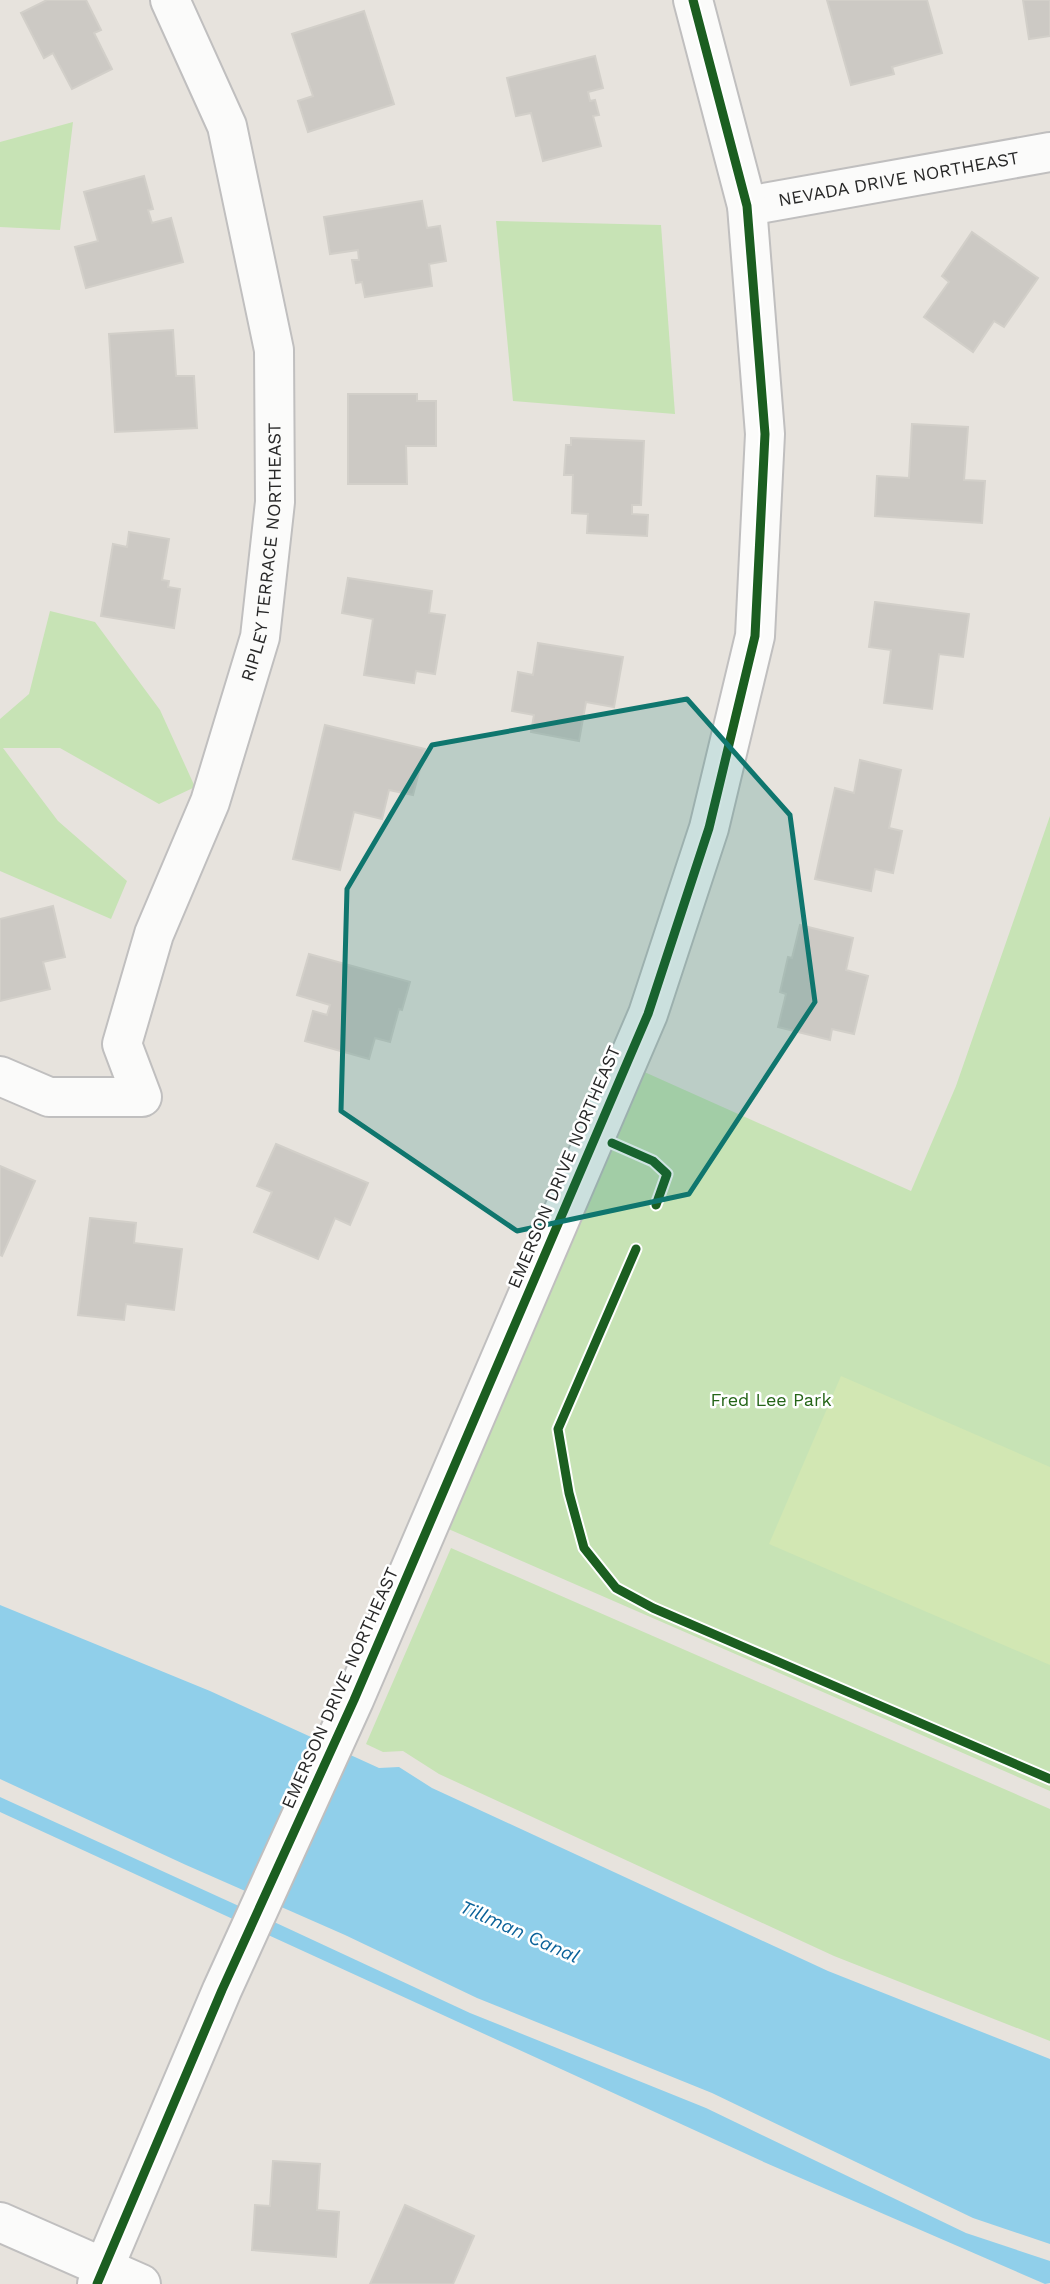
<svg xmlns="http://www.w3.org/2000/svg" width="1050" height="2284" font-family="'Work Sans',sans-serif">
<rect width="100%" height="100%" fill="#e7e3dd"/>
<!-- green -->
<g fill="#c7e3b5">
<path d="M 73,122 L 60,230 L 0,227 L 0,142 Z"/>
<path d="M 496,221 L 661,225 L 675,414 L 513,401 Z"/>
<path d="M 50,611 L 95,622 L 160,710 L 195,787 L 159,804 L 60,748 L 3,748 L 58,821 L 127,881 L 111,919 L 0,871 L 0,719 L 29,694 Z"/>
<path d="M 1050,816 L 1050,1791 L 430,1521 L 631,1066 L 911,1191 L 956,1086 Z"/>
<path d="M 451,1548 L 1050,1809 L 1050,2041 L 834,1956 L 439,1774 L 403,1751 L 383,1752 L 366,1744 Z"/>
</g>
<!-- pitch -->
<path fill="#d2e7b3" d="M 841,1376 L 1050,1467 L 1050,1665 L 769,1544 Z"/>
<!-- water -->
<g fill="#90cfea">
<path d="M 0,1605 L 210,1691 L 379,1768 L 399,1767 L 432,1788 L 828,1971 L 1050,2059 L 1050,2244 L 973,2218 L 712,2093 L 477,1998 L 345,1935 L 186,1865 L 0,1779 Z"/>
<path d="M 0,1797 L 241,1907 L 235,1920 L 0,1812 Z"/>
<path d="M 272,1921 L 470,2013 L 706,2108 L 966,2233 L 1050,2261 L 1050,2283 L 1045,2284 L 766,2163 L 266,1934 Z"/>
</g>
<!-- building -->
<g fill="#ccc9c4" stroke="#d2cfc9" stroke-width="2">
<path d="M 47,0 L 86,0 L 101,30 L 94,33 L 112,69 L 72,89 L 53,53 L 44,58 L 21,13 Z"/>
<path d="M 827,0 L 927,0 L 942,53 L 892,67 L 894,74 L 851,85 Z"/>
<path d="M 1023,0 L 1050,0 L 1050,36 L 1029,39 Z"/>
<path d="M 364,11 L 394,104 L 308,132 L 298,101 L 313,96 L 292,34 Z"/>
<path d="M 595,56 L 603,88 L 588,92 L 590,101 L 595,100 L 599,115 L 593,116 L 601,146 L 543,161 L 531,113 L 516,116 L 507,78 Z"/>
<path d="M 144,176 L 153,209 L 148,210 L 152,223 L 171,218 L 183,262 L 86,288 L 75,247 L 98,241 L 84,192 Z"/>
<path d="M 422,201 L 427,228 L 440,226 L 446,261 L 429,264 L 432,286 L 365,297 L 362,282 L 356,283 L 352,260 L 359,260 L 358,250 L 330,254 L 324,217 Z"/>
<path d="M 972,232 L 1038,278 L 1004,327 L 994,321 L 973,352 L 924,317 L 949,282 L 942,276 Z"/>
<path d="M 173,330 L 176,376 L 194,376 L 197,428 L 115,432 L 109,334 Z"/>
<path d="M 348,394 L 417,394 L 417,401 L 436,401 L 436,446 L 406,446 L 407,484 L 348,484 Z"/>
<path d="M 912,424 L 968,427 L 964,480 L 985,481 L 982,523 L 875,516 L 877,476 L 909,478 Z"/>
<path d="M 571,438 L 644,441 L 641,505 L 632,505 L 632,514 L 648,515 L 647,536 L 587,533 L 588,514 L 572,513 L 573,475 L 564,475 L 566,445 L 571,445 Z"/>
<path d="M 129,532 L 169,539 L 162,580 L 169,581 L 168,587 L 180,589 L 174,628 L 101,616 L 113,544 L 127,547 Z"/>
<path d="M 348,578 L 432,591 L 429,613 L 445,615 L 435,674 L 416,671 L 414,683 L 364,675 L 373,619 L 342,613 Z"/>
<path d="M 875,602 L 969,614 L 963,657 L 939,654 L 932,709 L 884,703 L 891,650 L 869,647 Z"/>
<path d="M 538,643 L 623,657 L 614,707 L 586,702 L 579,741 L 531,732 L 534,715 L 512,711 L 518,672 L 533,675 Z"/>
<path d="M 325,725 L 425,749 L 413,795 L 389,790 L 382,819 L 354,812 L 340,870 L 293,859 Z"/>
<path d="M 860,760 L 901,770 L 889,828 L 902,831 L 893,873 L 875,869 L 871,891 L 815,879 L 835,788 L 854,793 Z"/>
<path d="M 53,906 L 65,957 L 43,962 L 50,989 L 0,1001 L 0,919 Z"/>
<path d="M 800,925 L 853,938 L 846,970 L 868,976 L 854,1034 L 832,1029 L 830,1040 L 778,1027 L 786,994 L 780,992 L 788,957 L 792,958 Z"/>
<path d="M 309,954 L 410,982 L 402,1010 L 399,1009 L 390,1042 L 375,1038 L 369,1059 L 305,1041 L 313,1011 L 327,1015 L 330,1005 L 297,995 Z"/>
<path d="M 276,1144 L 368,1183 L 350,1225 L 335,1218 L 318,1259 L 254,1232 L 272,1192 L 257,1186 Z"/>
<path d="M 0,1166 L 35,1181 L 2,1256 L 0,1255 Z"/>
<path d="M 90,1218 L 136,1223 L 134,1243 L 182,1249 L 174,1310 L 126,1304 L 124,1320 L 78,1315 Z"/>
<path d="M 273,2161 L 320,2164 L 317,2210 L 339,2212 L 336,2257 L 252,2250 L 255,2205 L 270,2206 Z"/>
<path d="M 405,2205 L 474,2236 L 453,2284 L 370,2284 Z"/>
</g>
<g fill="none" stroke-linecap="round" stroke-linejoin="round">
<!-- minor casing -->
<g stroke="#c0bfbf" stroke-width="42">
<g id="minor">
<path id="s1" d="M 747,206 L 1050,152"/>
<path id="s2" d="M 0,1076 L 49,1097 L 142,1097 L 122,1044 L 154,934 L 210,802 L 260,637 L 275,502 L 274,350 L 227,126 L 170,0"/>
<path d="M 0,2222 L 141,2284"/>
<path d="M 97,2284 L 222,1990 L 354,1700 L 648,1014 L 709,828 L 755,636 L 765,434 L 747,206 L 693,0"/>
</g>
</g>
<!-- minor -->
<use href="#minor" stroke="#fbfbfa" stroke-width="38"/>
<!-- cycleway casing -->
<g stroke="#fff" stroke-width="13">
<g id="cycleway">
<path d="M 612,1143 L 653,1161 L 667,1174 L 656,1205"/>
<path d="M 636,1249 L 558,1429 L 569,1493 L 584,1548 L 616,1588 L 653,1608 L 1050,1779"/>
<path d="M 97,2284 L 222,1990 L 354,1700 L 648,1014 L 709,828 L 755,636 L 765,434 L 747,206 L 693,0"/>
</g>
</g>
<!-- cycleway -->
<use href="#cycleway" stroke="#1b5e20" stroke-width="9"/>
</g>
<!-- marked area -->
<path fill="#0f766e" fill-opacity="0.2" stroke="#0f766e" stroke-width="5" stroke-linejoin="round" d="M 687,699 L 790,815 L 815,1002 L 689,1194 L 517,1231 L 341,1111 L 347,889 L 432,745 Z"/>
<g text-anchor="middle" stroke-width="5" stroke-linejoin="round" paint-order="stroke">
<!-- street labels -->
<g font-size="18" fill="#282828" stroke="#fff">
<text dy="6" stroke="none"><textPath href="#s1" startOffset="154">NEVADA DRIVE NORTHEAST</textPath></text>
<text dy="6" stroke="none"><textPath href="#s2" startOffset="718">RIPLEY TERRACE NORTHEAST</textPath></text>
<text transform="translate(564 1167) rotate(-67)" y="6">EMERSON DRIVE NORTHEAST</text>
<text transform="translate(340 1688) rotate(-66)" y="6">EMERSON DRIVE NORTHEAST</text>
</g>
<!-- park labels -->
<g font-size="18" fill="#256518" stroke="#fff">
<text x="771" y="1406">Fred Lee Park</text>
</g>
<!-- water labels -->
<g font-size="19" font-style="italic" fill="#0b6299" stroke="#fff">
<text transform="translate(520 1931) rotate(24)" y="7">Tillman Canal</text>
</g>
</g>
</svg>
